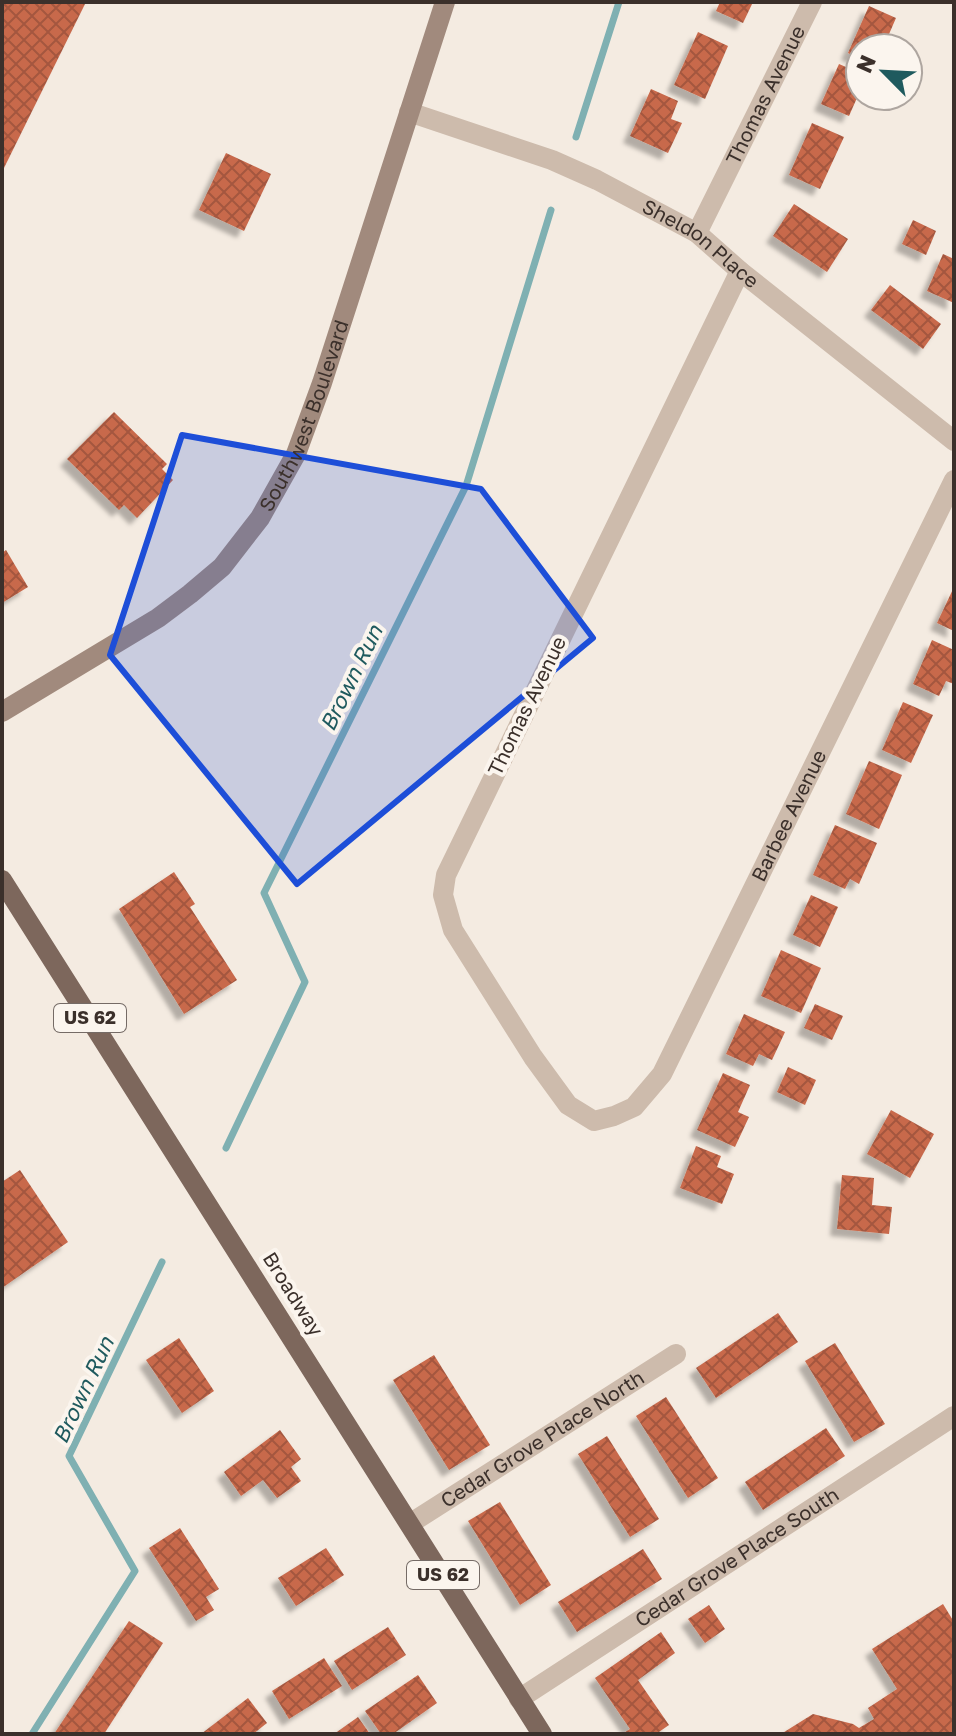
<svg xmlns="http://www.w3.org/2000/svg" width="956" height="1736" font-family="'Golos Text',sans-serif">
<defs>
<pattern id="building-cross-hatch" width="8" height="8" patternUnits="userSpaceOnUse" patternTransform="scale(2)"><rect width="8" height="8" fill="#c8694b"/><path d="M0 0l8 8M0 8l8-8" fill="none" stroke="#a4573f"/></pattern>
<filter id="shadow"><feDropShadow dx="-7" dy="7" stdDeviation="2" flood-color="#0004"/></filter>
</defs>
<rect width="100%" height="100%" fill="#f4ebe1"/>
<g fill="none" stroke-linecap="round" stroke-linejoin="round">
<!-- stream -->
<g stroke="#7fb0b2" stroke-width="7">
<path d="M 576,137 L 619,2"/>
<path d="M 226,1148 L 305,982 L 264,893 L 466,486 L 551,210"/>
<path d="M 32,1734 L 135,1571 L 69,1456 L 162,1262"/>
</g>
</g>
<!-- building -->
<g fill="url(#building-cross-hatch)" filter="url(#shadow)">
<path d="M 2,2 L 86,2 L 2,172 Z"/>
<path d="M 720,2 L 753,2 L 743,23 L 716,11 Z"/>
<path d="M 869,6 L 896,18 L 883,48 L 860,48 L 860,59 L 848,53 Z"/>
<path d="M 698,32 L 728,46 L 705,99 L 674,85 Z"/>
<path d="M 839,64 L 860,73 L 860,91 L 849,116 L 821,104 Z"/>
<path d="M 651,89 L 678,101 L 671,119 L 682,123 L 668,153 L 630,136 Z"/>
<path d="M 812,123 L 844,137 L 820,189 L 789,175 Z"/>
<path d="M 226,153 L 271,174 L 244,231 L 199,210 Z"/>
<path d="M 794,204 L 848,239 L 827,272 L 773,236 Z"/>
<path d="M 913,220 L 936,231 L 926,255 L 902,244 Z"/>
<path d="M 943,254 L 954,259 L 954,303 L 927,291 Z"/>
<path d="M 890,285 L 941,324 L 923,349 L 871,310 Z"/>
<path d="M 114,412 L 167,464 L 162,469 L 173,480 L 137,518 L 124,505 L 119,510 L 67,459 Z"/>
<path d="M 6,550 L 28,587 L 2,603 L 2,553 Z"/>
<path d="M 954,587 L 954,631 L 937,623 Z"/>
<path d="M 932,640 L 954,650 L 954,684 L 946,681 L 939,696 L 913,684 Z"/>
<path d="M 903,702 L 933,715 L 911,763 L 882,750 Z"/>
<path d="M 869,761 L 902,775 L 879,829 L 846,814 Z"/>
<path d="M 835,825 L 877,843 L 859,884 L 850,879 L 845,889 L 813,875 Z"/>
<path d="M 174,872 L 195,904 L 190,907 L 237,980 L 184,1014 L 119,909 Z"/>
<path d="M 811,895 L 838,907 L 820,947 L 793,935 Z"/>
<path d="M 781,950 L 821,968 L 801,1013 L 761,996 Z"/>
<path d="M 815,1004 L 843,1016 L 832,1040 L 804,1028 Z"/>
<path d="M 744,1014 L 785,1032 L 772,1060 L 759,1054 L 753,1066 L 726,1054 Z"/>
<path d="M 788,1067 L 816,1080 L 805,1105 L 777,1092 Z"/>
<path d="M 723,1073 L 750,1085 L 738,1112 L 749,1117 L 735,1147 L 697,1130 Z"/>
<path d="M 891,1110 L 934,1134 L 910,1178 L 867,1154 Z"/>
<path d="M 696,1146 L 721,1156 L 717,1167 L 734,1174 L 722,1204 L 680,1188 Z"/>
<path d="M 20,1170 L 68,1242 L 2,1288 L 2,1182 Z"/>
<path d="M 842,1175 L 874,1178 L 872,1205 L 892,1207 L 889,1234 L 837,1229 Z"/>
<path d="M 778,1313 L 798,1342 L 716,1398 L 696,1368 Z"/>
<path d="M 179,1338 L 214,1391 L 182,1413 L 146,1360 Z"/>
<path d="M 835,1343 L 885,1424 L 854,1442 L 805,1361 Z"/>
<path d="M 434,1355 L 490,1445 L 449,1470 L 393,1380 Z"/>
<path d="M 666,1397 L 718,1478 L 688,1498 L 636,1416 Z"/>
<path d="M 826,1428 L 845,1456 L 763,1510 L 745,1482 Z"/>
<path d="M 280,1430 L 301,1459 L 291,1467 L 301,1481 L 277,1498 L 263,1480 L 241,1496 L 224,1472 Z"/>
<path d="M 607,1436 L 659,1519 L 630,1537 L 578,1454 Z"/>
<path d="M 500,1502 L 551,1585 L 520,1605 L 468,1521 Z"/>
<path d="M 180,1528 L 219,1589 L 206,1597 L 214,1610 L 196,1621 L 149,1548 Z"/>
<path d="M 326,1548 L 344,1575 L 296,1606 L 278,1578 Z"/>
<path d="M 643,1549 L 662,1579 L 577,1632 L 558,1602 Z"/>
<path d="M 943,1604 L 954,1622 L 954,1734 L 781,1734 L 813,1714 L 853,1724 L 859,1728 L 874,1719 L 868,1708 L 897,1689 L 872,1649 Z"/>
<path d="M 709,1605 L 725,1629 L 705,1643 L 688,1619 Z"/>
<path d="M 129,1621 L 163,1643 L 104,1734 L 54,1734 Z"/>
<path d="M 388,1627 L 406,1655 L 352,1690 L 334,1661 Z"/>
<path d="M 661,1632 L 675,1653 L 638,1680 L 669,1725 L 656,1734 L 622,1734 L 630,1729 L 595,1678 Z"/>
<path d="M 324,1658 L 342,1686 L 289,1719 L 272,1691 Z"/>
<path d="M 418,1675 L 437,1703 L 393,1734 L 381,1734 L 365,1711 Z"/>
<path d="M 248,1698 L 267,1723 L 253,1734 L 201,1734 Z"/>
<path d="M 358,1717 L 370,1734 L 334,1734 Z"/>
</g>
<g fill="none" stroke-linecap="round" stroke-linejoin="round">
<!-- street -->
<g stroke="#cdbbac" stroke-width="20">
<path id="s1" d="M 409,112 L 552,160 L 597,180 L 697,233 L 740,271 L 954,441"/>
<path id="s2" d="M 697,233 L 812,2"/>
<path id="s3" d="M 740,271 L 446,875 L 443,895 L 453,930 L 533,1057 L 568,1105 L 594,1121 L 614,1116 L 634,1107 L 662,1074 L 954,480"/>
<path id="s4" d="M 411,1523 L 676,1354"/>
<path id="s5" d="M 519,1699 L 954,1416"/>
</g>
<!-- secondary -->
<path stroke="#a18a7d" stroke-width="20" id="s6" d="M 2,712 L 158,618 L 190,594 L 222,567 L 260,518 L 296,454 L 322,383 L 445,2"/>
<!-- primary -->
<path stroke="#7d675c" stroke-width="20" d="M 2,880 L 542,1734"/>
</g>
<!-- marked area -->
<path fill="#1d4ed8" fill-opacity="0.2" stroke="#1d4ed8" stroke-width="6" stroke-linejoin="round" d="M 182,435 L 481,489 L 593,638 L 297,884 L 110,655 Z"/>
<g text-anchor="middle" stroke-width="8" stroke-linejoin="round" paint-order="stroke">
<!-- shield labels -->
<g fill="#fbf5ee" stroke="#756b66" stroke-width="2">
<rect x="54" y="1004" width="72" height="28" rx="6"/>
<rect x="407" y="1561" width="72" height="28" rx="6"/>
</g>
<g font-size="18" font-weight="bold" fill="#3b302b">
<text x="90" y="1024">US 62</text>
<text x="443" y="1581">US 62</text>
</g>
<!-- street labels -->
<g font-size="20" fill="#3b302b" stroke="#fbf5ee">
<text dy="7" stroke="none"><textPath href="#s2" startOffset="154">Thomas Avenue</textPath></text>
<text dy="7" stroke="none"><textPath href="#s1" startOffset="322">Sheldon Place</textPath></text>
<text dy="7" stroke="none"><textPath href="#s6" startOffset="438">Southwest Boulevard</textPath></text>
<text transform="translate(527 706) rotate(-64)" y="7">Thomas Avenue</text>
<text dy="7" stroke="none"><textPath href="#s3" startOffset="1342">Barbee Avenue</textPath></text>
<text transform="translate(293 1294) rotate(58)" y="7">Broadway</text>
<text dy="7" stroke="none"><textPath href="#s4" startOffset="156">Cedar Grove Place North</textPath></text>
<text dy="7" stroke="none"><textPath href="#s5" startOffset="260">Cedar Grove Place South</textPath></text>
</g>
<!-- water labels -->
<g font-size="22" font-style="italic" fill="#1f5a5e" stroke="#fbf5ee">
<text transform="translate(351 678) rotate(-64)" y="8">Brown Run</text>
<text transform="translate(83 1390) rotate(-65)" y="8">Brown Run</text>
</g>
</g>
<!-- border -->
<rect width="956" height="1736" fill="none" stroke="#3b302b" stroke-width="8"/>
<!-- north arrow -->
<g transform="translate(884 72) rotate(294)"><circle r="38" fill="#fbf5ee" stroke="#aea6a0" stroke-width="2"/>
<path d="M0-6L14 30L0 20L-14 30Z" fill="#1f5a5e"/>
<text y="-12" font-size="22" font-weight="bold" text-anchor="middle" fill="#3b302b">N</text>
</g>
</svg>
